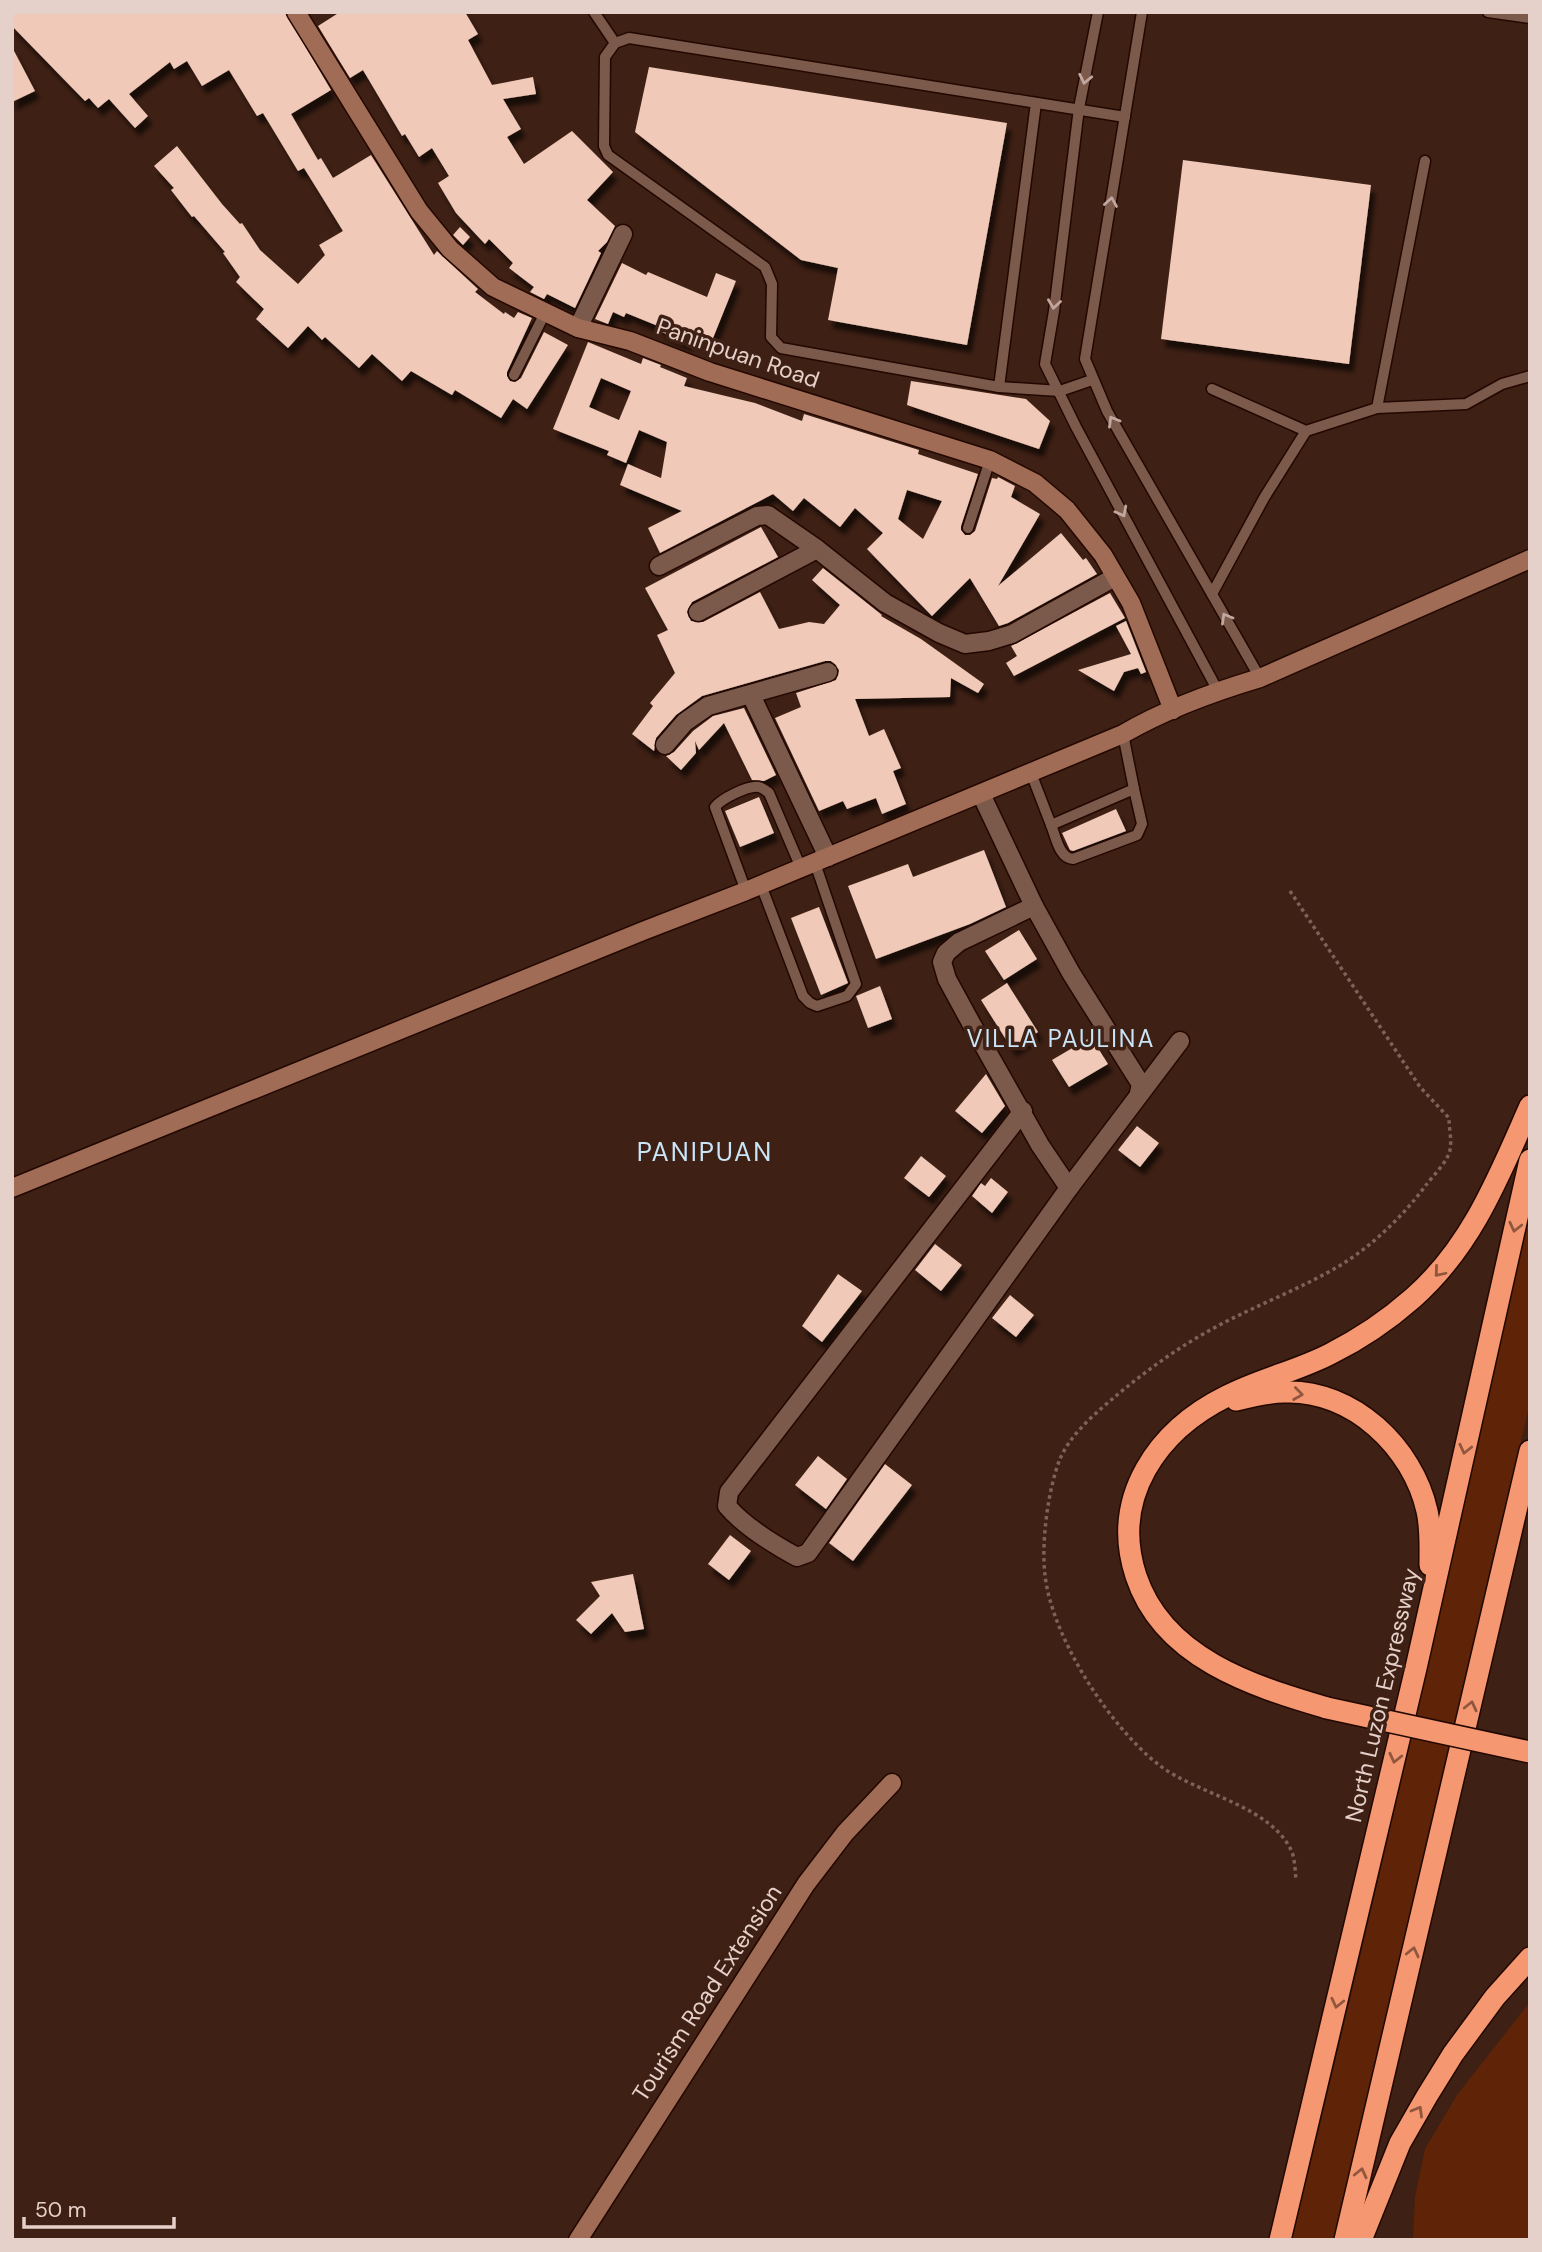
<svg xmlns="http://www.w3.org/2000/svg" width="1542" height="2252" font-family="'DM Sans',sans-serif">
<defs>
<filter id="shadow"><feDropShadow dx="4.5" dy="8" stdDeviation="2" flood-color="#0009"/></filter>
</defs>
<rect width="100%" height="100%" fill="#3e2014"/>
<!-- green -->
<g fill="#5f2407">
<path d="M 1530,1210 L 1530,1402 L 1390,2011 L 1334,2240 L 1292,2240 C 1376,1898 1454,1554 1530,1210 Z"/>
<path d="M 1530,2002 L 1530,2240 L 1413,2240 L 1415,2197 L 1425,2149 L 1457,2095 Z"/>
</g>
<!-- building -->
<g fill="#f0c9b9" fill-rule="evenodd" filter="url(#shadow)">
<path d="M 12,12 L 285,12 L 331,90 L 291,114 L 318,160 L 321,158 L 333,178 L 371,155 L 434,255 L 437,251 L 478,289 L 475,292 L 504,314 L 505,312 L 514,318 L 518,312 L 532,318 L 507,372 L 507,376 L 510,381 L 515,382 L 521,378 L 544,332 L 568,345 L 527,409 L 513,399 L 501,418 L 455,390 L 452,395 L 411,371 L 402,381 L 372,354 L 359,368 L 325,337 L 322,340 L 308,326 L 288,348 L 256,319 L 264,309 L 236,282 L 240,277 L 223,253 L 225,252 L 194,216 L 192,217 L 171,190 L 174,188 L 154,166 L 177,146 L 222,204 L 240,224 L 242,223 L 260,250 L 298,284 L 325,255 L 319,245 L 343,231 L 304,168 L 298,171 L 263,113 L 257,116 L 229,70 L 202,86 L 187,61 L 174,69 L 170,62 L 129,94 L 148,116 L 135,128 L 109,99 L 98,108 L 89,98 L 85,101 L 12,26 Z"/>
<path d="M 340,12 L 465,12 L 478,34 L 468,40 L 492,85 L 533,77 L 536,94 L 503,99 L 521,129 L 507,137 L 524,164 L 572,131 L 613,172 L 587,200 L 615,226 L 607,242 L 598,251 L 601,253 L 575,308 L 547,294 L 544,299 L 530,292 L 534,287 L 509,268 L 513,263 L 489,239 L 485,244 L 456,213 L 438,183 L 449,176 L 432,148 L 419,157 L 405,134 L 402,136 L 363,70 L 350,78 L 318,26 Z"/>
<path d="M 12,47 L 35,91 L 12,102 Z"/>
<path d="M 649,67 L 1007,123 L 967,345 L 828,320 L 838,268 L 801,260 L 635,132 Z"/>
<path d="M 1183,160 L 1371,185 L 1349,364 L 1161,339 Z"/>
<path d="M 460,227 L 470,237 L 463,245 L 453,235 Z"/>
<path d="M 622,263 L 646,275 L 648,272 L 707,297 L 716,273 L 736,281 L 711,343 L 691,335 L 687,343 L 662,332 L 663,328 L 626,313 L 624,317 L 613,312 L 608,324 L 595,319 Z"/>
<path d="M 588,342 L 641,364 L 643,358 L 661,365 L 660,367 L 687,378 L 684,386 L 755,403 L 802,421 L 804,414 L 919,450 L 918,454 L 978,474 L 961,526 L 961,530 L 965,535 L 970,535 L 975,531 L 992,478 L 997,479 L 998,477 L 1015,486 L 1011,497 L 1040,514 L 998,586 L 1061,533 L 1083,560 L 1086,558 L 1097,574 L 1008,623 L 999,626 L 970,578 L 932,616 L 867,549 L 883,533 L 855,508 L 840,527 L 804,498 L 793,511 L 773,494 L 660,553 L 648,528 L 682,511 L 620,485 L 628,464 L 661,478 L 667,442 L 639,430 L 626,463 L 607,455 L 609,451 L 553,429 ZM 601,378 L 631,391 L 619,420 L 589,407 ZM 907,490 L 942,501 L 923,539 L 898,519 Z"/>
<path d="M 911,381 L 1026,399 L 1050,421 L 1039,449 L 907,405 Z"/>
<path d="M 761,527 L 778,557 L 692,602 L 687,612 L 691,621 L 703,622 L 760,592 L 779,629 L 809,622 L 824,624 L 840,605 L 812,580 L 823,568 L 882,615 L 881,616 L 921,639 L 984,684 L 978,693 L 951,678 L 950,697 L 855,699 L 869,736 L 884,729 L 901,768 L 893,771 L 906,804 L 882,814 L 876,798 L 847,809 L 843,801 L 819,811 L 775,718 L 801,707 L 796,693 L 836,680 L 839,670 L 831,661 L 825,661 L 702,696 L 676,715 L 656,738 L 654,751 L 632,734 L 653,706 L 650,703 L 675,673 L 657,635 L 668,630 L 645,588 Z"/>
<path d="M 1110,593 L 1125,618 L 1014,676 L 1006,663 L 1017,656 L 1011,646 Z"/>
<path d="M 1126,621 L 1146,672 L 1141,674 L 1138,668 L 1124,672 L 1114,691 L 1078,670 L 1131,654 L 1116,626 Z"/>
<path d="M 744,708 L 776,775 L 764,781 L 752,780 L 724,723 L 699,750 L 695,741 L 696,753 L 681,770 L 666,756 L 674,752 L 693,731 L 713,716 Z"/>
<path d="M 759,797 L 774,833 L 740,847 L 725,811 Z"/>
<path d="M 1116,809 L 1126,831 L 1073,851 L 1070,850 L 1062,833 Z"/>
<path d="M 984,850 L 1006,907 L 970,924 L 876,959 L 848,886 L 908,864 L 913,877 Z"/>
<path d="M 819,907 L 848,983 L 821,995 L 791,918 Z"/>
<path d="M 1019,930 L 1037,959 L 1004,980 L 985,951 Z"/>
<path d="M 1007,983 L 1038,1032 L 1012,1049 L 981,1000 Z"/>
<path d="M 880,986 L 892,1019 L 868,1028 L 856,996 Z"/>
<path d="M 1091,1037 L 1108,1064 L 1069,1087 L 1052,1060 Z"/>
<path d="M 986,1074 L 1005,1106 L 982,1133 L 955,1111 Z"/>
<path d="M 1137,1126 L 1159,1143 L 1140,1167 L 1118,1150 Z"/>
<path d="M 921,1156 L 946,1176 L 929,1197 L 904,1178 Z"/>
<path d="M 991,1178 L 1008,1192 L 992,1213 L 972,1196 L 981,1183 L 985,1186 Z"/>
<path d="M 935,1244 L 962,1265 L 941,1291 L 915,1270 Z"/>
<path d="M 838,1274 L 862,1291 L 822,1342 L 802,1326 Z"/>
<path d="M 1010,1295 L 1034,1315 L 1016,1337 L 992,1318 Z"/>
<path d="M 818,1456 L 847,1479 L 826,1509 L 795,1485 Z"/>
<path d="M 885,1464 L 912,1485 L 853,1561 L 829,1543 Z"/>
<path d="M 730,1535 L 751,1551 L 729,1580 L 708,1564 Z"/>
<path d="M 633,1574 L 644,1629 L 625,1632 L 612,1613 L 591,1634 L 576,1620 L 600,1596 L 591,1582 Z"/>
</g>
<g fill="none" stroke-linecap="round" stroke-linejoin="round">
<!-- service casing -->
<g stroke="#230801" stroke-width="13">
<g id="service">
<path d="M 594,12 L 615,43"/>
<path d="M 1098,12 L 1079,108 L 1054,311 L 1045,364 L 1076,427 L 1218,691"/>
<path d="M 1142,12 L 1085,359 L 1107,411 L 1260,678"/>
<path d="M 1488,12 L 1530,18"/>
<path d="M 514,375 L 545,313"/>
<path d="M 1092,380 L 1060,391 L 999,387 L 781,348 L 771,337 L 772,284 L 765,267 L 608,155 L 604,146 L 605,57 L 615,43 L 629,38 L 1125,117"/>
<path d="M 999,387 L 1036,103"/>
<path d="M 1212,389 L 1306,431"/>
<path d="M 1377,408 L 1425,161"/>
<path d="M 968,528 L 990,460"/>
<path d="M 1212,594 L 1264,498 L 1306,431 L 1377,408 L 1466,404 L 1502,384 L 1530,376"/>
<path d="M 1031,773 L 1051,825 L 1134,789 L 1123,734"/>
<path d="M 1051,825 C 1056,837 1059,858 1073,859 L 1137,835 L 1142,824 L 1134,789"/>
<path d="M 761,885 L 803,996 L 810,1003 L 817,1006 L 847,996 L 856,984 L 815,863"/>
<path d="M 746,891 L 715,807 C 721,799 748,785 759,787 C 763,788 765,790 769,793 L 801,868"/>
</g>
</g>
<!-- minor casing -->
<g stroke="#230801" stroke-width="21">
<g id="minor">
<path d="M 578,328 L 623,234"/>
<path d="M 659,566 L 757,516 L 768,515 L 817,549 L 885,603 L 939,633 L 965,644 L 989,641 L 1012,634 L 1115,577"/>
<path d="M 698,612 L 817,549"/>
<path d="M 751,695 L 828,857"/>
<path d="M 665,745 L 685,722 L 708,706 L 828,672"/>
<path d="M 981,794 L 1034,906 L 1071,973 L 1137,1078 L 1141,1084 L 1139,1093"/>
<path d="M 1034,906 L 959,942 L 946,953 L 942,962 L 947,979 L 971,1023 L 1040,1145 L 1069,1188"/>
<path d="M 1023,1111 L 729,1492 L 727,1506 C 745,1527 773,1544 797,1557 L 808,1553 L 1069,1188 L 1180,1041"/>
</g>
</g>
<!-- secondary casing -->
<g stroke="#230801" stroke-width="21">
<g id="secondary">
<path d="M 296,12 L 419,211 L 450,249 L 493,287 L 578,328 L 630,341 L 710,372 L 990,460 L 1035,483 L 1067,510 L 1103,555 L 1131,603 L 1173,710"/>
<path d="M 12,1188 L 643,931 L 746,891 L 1123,734 C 1166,709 1213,692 1260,678 L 1530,559"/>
<path d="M 578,2240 L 806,1884 L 845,1833 L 892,1783"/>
</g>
</g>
<!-- motorway casing -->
<g stroke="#230801" stroke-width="24">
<g id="motorway">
<path d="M 1236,1400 C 1252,1396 1269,1392 1284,1392 C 1353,1389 1413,1448 1427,1511 C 1431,1528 1430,1548 1430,1565"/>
<path d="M 1327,1708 C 1252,1686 1163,1658 1136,1576 C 1110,1497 1158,1430 1227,1396 C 1260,1379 1297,1371 1330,1354 C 1360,1339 1388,1320 1413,1298 C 1472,1246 1499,1176 1530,1106"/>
<path d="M 1280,2240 L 1416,1668 L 1530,1160"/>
<path d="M 1345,2240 L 1530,1451"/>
<path d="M 1361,2240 L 1400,2143 L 1427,2096 L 1453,2054 L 1495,1997 L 1530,1958"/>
</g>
</g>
<!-- path -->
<path stroke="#7d6258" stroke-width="3.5" stroke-dasharray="3.5 3.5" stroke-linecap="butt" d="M 1290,891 L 1420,1087 L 1449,1118 C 1449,1128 1452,1141 1450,1150 C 1448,1161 1433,1176 1426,1185 C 1405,1214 1374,1244 1344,1263 C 1300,1290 1250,1307 1205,1333 C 1173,1351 1145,1372 1117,1395 C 1097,1412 1071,1433 1060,1459 C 1048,1489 1041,1543 1045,1575 C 1052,1638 1110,1727 1159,1765 C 1198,1795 1271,1805 1292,1852 C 1295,1860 1295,1871 1296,1879"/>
<!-- service -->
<use href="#service" stroke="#7b594b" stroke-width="10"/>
<!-- minor -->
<use href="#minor" stroke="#7b594b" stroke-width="18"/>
<!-- secondary -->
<use href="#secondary" stroke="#a06c56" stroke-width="18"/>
<!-- motorway -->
<use href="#motorway" stroke="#f59771" stroke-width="21"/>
<!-- motorway-bridge casing -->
<g stroke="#230801" stroke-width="24" stroke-linecap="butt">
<path id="motorway-bridge" d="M 1327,1708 L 1530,1752"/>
</g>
<!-- motorway-bridge -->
<use href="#motorway-bridge" stroke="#f59771" stroke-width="21"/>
</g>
<!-- one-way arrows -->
<defs><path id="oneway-chevron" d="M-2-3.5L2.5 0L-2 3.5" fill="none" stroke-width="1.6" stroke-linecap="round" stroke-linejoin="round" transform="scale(1.75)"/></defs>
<g stroke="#c1a79e">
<use href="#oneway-chevron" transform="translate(1085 79) rotate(102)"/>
<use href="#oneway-chevron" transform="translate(1111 202) rotate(-81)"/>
<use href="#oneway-chevron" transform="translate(1054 304) rotate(98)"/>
<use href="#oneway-chevron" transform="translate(1113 421) rotate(-120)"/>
<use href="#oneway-chevron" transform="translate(1122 512) rotate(62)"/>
<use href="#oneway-chevron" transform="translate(1226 618) rotate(-120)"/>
</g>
<g stroke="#90563e">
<use href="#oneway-chevron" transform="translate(1515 1227) rotate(103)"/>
<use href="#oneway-chevron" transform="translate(1439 1272) rotate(130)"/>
<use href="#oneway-chevron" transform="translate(1298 1394) rotate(8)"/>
<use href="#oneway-chevron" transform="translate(1465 1449) rotate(103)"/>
<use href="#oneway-chevron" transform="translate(1471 1706) rotate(-77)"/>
<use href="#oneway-chevron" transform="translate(1395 1758) rotate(103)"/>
<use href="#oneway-chevron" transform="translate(1413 1952) rotate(-77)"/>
<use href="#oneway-chevron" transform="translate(1337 2003) rotate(103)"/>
<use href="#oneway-chevron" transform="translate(1418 2111) rotate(-60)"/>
<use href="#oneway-chevron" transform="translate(1361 2173) rotate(-77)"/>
</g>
<g text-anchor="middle" stroke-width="7" stroke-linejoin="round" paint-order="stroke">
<!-- street labels -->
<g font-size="23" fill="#e6d1ca" stroke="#3e2014">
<text transform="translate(738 353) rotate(19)" y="8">Paninpuan Road</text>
<text transform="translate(1382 1695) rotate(-77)" y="8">North Luzon Expressway</text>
<text transform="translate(707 1993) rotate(-57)" y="8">Tourism Road Extension</text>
</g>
<!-- neighbourhood labels -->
<g font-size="24" letter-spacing="2" fill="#c9e5f8" stroke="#3e2014">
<text x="1061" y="1047">VILLA PAULINA</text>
</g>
<!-- quarter labels -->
<g font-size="26" letter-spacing="2" fill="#c9e5f8" stroke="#3e2014">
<text x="705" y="1161">PANIPUAN</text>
</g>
</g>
<!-- border -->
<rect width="1542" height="2252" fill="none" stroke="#e6d1ca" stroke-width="28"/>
<!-- scale -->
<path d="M24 2217v10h150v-10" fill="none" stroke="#e6d1ca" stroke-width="3.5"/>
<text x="35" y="2217" font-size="21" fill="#e6d1ca" stroke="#3e2014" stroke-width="5" paint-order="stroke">50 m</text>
</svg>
